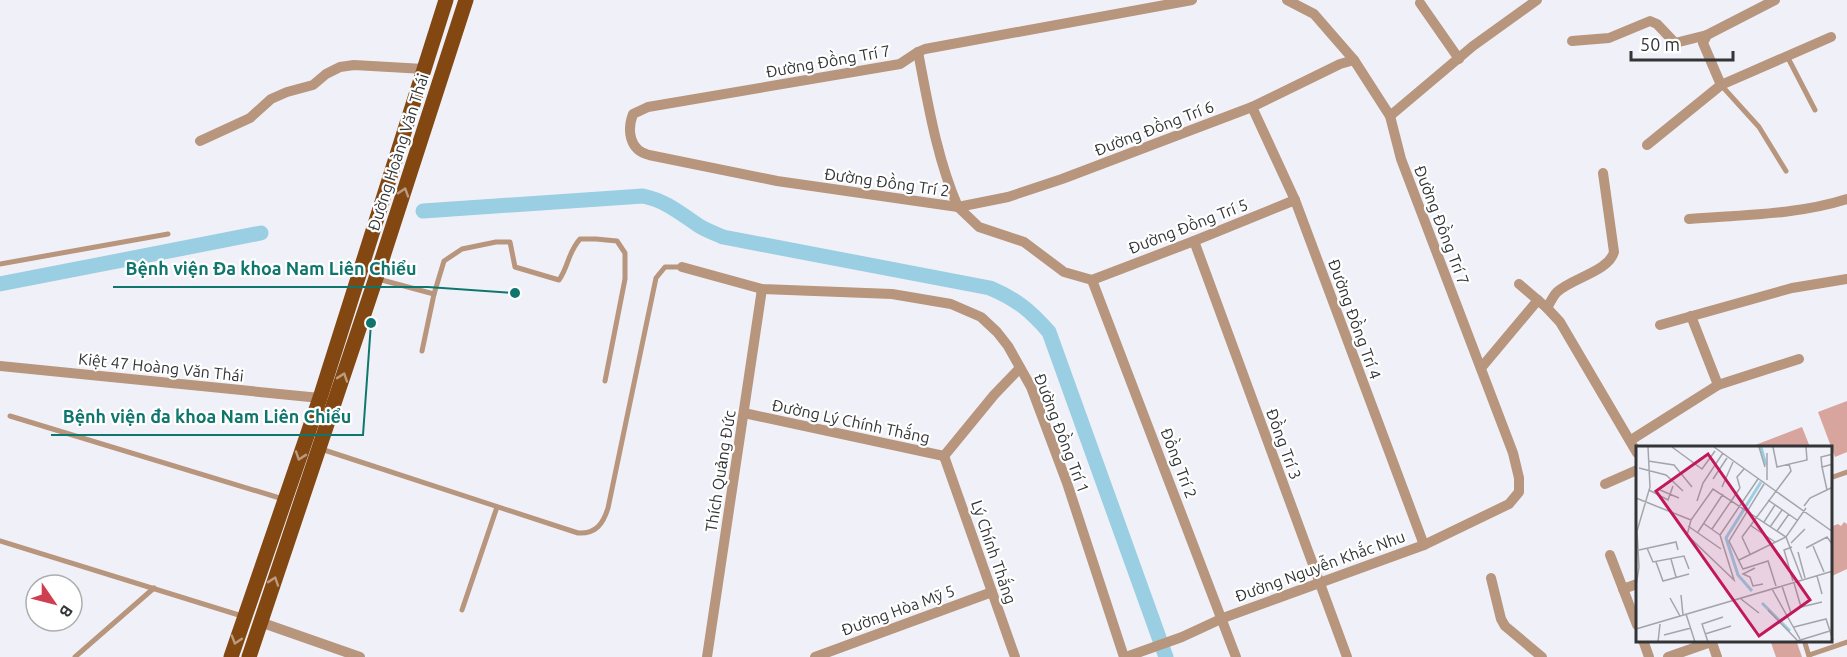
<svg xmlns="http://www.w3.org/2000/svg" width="1847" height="657" font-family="Ubuntu,sans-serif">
<rect width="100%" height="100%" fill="#f0f1f8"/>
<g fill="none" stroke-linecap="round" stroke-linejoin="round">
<!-- canal -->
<g stroke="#9acee2" stroke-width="15">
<path d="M 423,211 L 643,196 C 667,201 681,214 701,227 C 708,231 716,234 723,237 L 990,288 C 1016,299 1030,310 1049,332 L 1166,657"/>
<path d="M 0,284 L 261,233"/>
</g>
</g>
<!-- building -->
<g fill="#d7a59e">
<path d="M 1847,401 L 1847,452 L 1835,457 L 1818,412 Z"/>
<path d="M 1802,427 L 1810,447 L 1750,447 Z"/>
<path d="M 1844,522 L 1847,524 L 1847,569 L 1830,577 L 1830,527 L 1838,524 L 1841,526 Z"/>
<path d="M 1770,640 L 1796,640 L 1802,657 L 1776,657 Z"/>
</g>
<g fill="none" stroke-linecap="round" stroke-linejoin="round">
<!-- service -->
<g stroke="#b8957d" stroke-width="5">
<path d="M 1787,56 L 1815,110"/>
<path d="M 1721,85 L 1759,127 L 1786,171"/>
<path d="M 0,264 L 168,234"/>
<path d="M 378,279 L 434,294"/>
<path d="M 422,351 L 434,294 L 444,261 L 462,249 L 496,242 L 510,242 L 515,267 L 559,280 C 569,266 567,254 580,239 L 596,239 L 617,241 L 625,253 L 625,279 L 605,381"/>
<path d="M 10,416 L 283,499"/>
<path d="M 321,449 L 578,533 C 596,534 603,524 608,508 L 656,278 L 665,267 L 682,267"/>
<path d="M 1830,478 L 1847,472"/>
<path d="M 0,541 L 242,616"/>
<path d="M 462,610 L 497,507"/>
<path d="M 1804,640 L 1809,656"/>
<path d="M 1809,655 L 1847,642"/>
<path d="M 75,657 L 154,588"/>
</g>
<!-- minor -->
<g stroke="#b8957d" stroke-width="10">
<path d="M 1420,3 L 1459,59"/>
<path d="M 1572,41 L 1609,38 L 1650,21 L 1657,24 L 1675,43 L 1707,35"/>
<path d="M 918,52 C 928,104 937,159 958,207"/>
<path d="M 1721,85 L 1703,43 L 1707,35 L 1775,0"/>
<path d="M 1252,107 L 1295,200 L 1424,545"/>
<path d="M 1390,116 L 1473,46 L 1537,0"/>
<path d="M 200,141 L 250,118 L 271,99 L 287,92 L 313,85 L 326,74 L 340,67 L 354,65 L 424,69"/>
<path d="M 1647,145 L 1721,85 L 1831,37"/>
<path d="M 958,207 L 1008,197 L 1062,179 L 1252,107 L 1340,64 L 1354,60"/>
<path d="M 1689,219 C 1741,215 1797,215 1847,199"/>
<path d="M 1194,241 L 1347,657"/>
<path d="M 682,267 L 762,289 L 892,294 L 951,304 L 981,317 L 997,332 L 1008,346 L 1031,387 L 1067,483 L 1124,657"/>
<path d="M 1092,280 L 1064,272 L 1024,242 L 979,227 L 958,207 L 777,181 L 649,155 C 629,150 627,130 633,114 L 648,107 L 900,64 L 918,52 L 925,49 L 1192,0"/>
<path d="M 1092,280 L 1236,657"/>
<path d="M 1092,280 L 1194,241 L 1295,200"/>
<path d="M 1519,284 L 1547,308 L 1560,322 L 1637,453"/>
<path d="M 1547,308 C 1550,303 1553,296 1557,292 C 1572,278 1609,271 1614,252 L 1603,173"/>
<path d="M 1691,316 L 1718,385"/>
<path d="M 1660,325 L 1792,288 L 1847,279"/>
<path d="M 0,366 L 320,398"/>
<path d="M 1481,368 L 1538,300"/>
<path d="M 744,413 L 944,456"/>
<path d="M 1631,440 L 1718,385 L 1799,359"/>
<path d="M 944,456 L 1015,657"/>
<path d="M 944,456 L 994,395 L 1020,368"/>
<path d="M 1605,484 L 1637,470"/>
<path d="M 1610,555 L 1637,625"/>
<path d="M 1491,578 L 1501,619 L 1505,626 L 1542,657"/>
<path d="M 1623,589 L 1637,584"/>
<path d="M 260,622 L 360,657"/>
<path d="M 1643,640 L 1649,657"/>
<path d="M 1711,640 L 1717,657"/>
<path d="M 707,657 L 762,289"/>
<path d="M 815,657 L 992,592"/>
<path d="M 1126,657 L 1182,637 L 1223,618 L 1424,545 L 1509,504 L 1519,492 L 1519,478 L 1513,453 L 1401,159 L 1390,116 L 1354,60 L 1314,14 L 1287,0"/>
<path d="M 1668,657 L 1711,642"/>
</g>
<!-- primary -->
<g stroke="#834712" stroke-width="15">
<path d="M 231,657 L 320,398 L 446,0"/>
<path d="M 249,657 L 376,278 L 466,0"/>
</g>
</g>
<!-- one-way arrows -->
<defs><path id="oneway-chevron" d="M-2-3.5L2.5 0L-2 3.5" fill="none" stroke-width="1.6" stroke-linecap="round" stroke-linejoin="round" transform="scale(1.5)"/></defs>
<g stroke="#bb9a7d">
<use href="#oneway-chevron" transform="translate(404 192) rotate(-72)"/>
<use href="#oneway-chevron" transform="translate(343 377) rotate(-71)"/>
<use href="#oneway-chevron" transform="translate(300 456) rotate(109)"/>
<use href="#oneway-chevron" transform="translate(274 581) rotate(-71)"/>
<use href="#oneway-chevron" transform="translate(236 640) rotate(107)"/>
</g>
<g text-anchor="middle" stroke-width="4.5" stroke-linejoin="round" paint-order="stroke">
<!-- street labels -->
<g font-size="16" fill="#333436" stroke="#fff">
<text transform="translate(828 61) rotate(-10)" y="6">Đường Đồng Trí 7</text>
<text transform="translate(1154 128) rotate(-21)" y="6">Đường Đồng Trí 6</text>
<text transform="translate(398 152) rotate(-72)" y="6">Đường Hoàng Văn Thái</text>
<text transform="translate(887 182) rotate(8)" y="6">Đường Đồng Trí 2</text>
<text transform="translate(1442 225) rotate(69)" y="6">Đường Đồng Trí 7</text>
<text transform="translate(1188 226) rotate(-21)" y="6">Đường Đồng Trí 5</text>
<text transform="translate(1355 319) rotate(70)" y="6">Đường Đồng Trí 4</text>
<text transform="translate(161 367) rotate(6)" y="6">Kiệt 47 Hoàng Văn Thái</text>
<text transform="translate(851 421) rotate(12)" y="6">Đường Lý Chính Thắng</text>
<text transform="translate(1062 433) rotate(69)" y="6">Đường Đồng Trí 1</text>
<text transform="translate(1284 444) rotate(70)" y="6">Đồng Trí 3</text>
<text transform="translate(1179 463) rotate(69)" y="6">Đồng Trí 2</text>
<text transform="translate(720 471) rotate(-81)" y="6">Thích Quảng Đức</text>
<text transform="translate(994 552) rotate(71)" y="6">Lý Chính Thắng</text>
<text transform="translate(1320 566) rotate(-20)" y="6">Đường Nguyễn Khắc Nhu</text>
<text transform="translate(898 610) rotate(-20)" y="6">Đường Hòa Mỹ 5</text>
</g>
</g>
<!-- overview -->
<g transform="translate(1636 446)">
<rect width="196" height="196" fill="#f0f1f8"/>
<path fill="none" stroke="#9acee2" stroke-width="3" d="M 125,1 L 130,19M 116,145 L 102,129 L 90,92 L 125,36M 126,157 L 154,185"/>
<path fill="none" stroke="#a4a5aa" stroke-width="1.5" d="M 36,1 L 66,23 L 79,5M 78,1 L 197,86M 123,1 L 129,21M 137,1 L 141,21 L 171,14 L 170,1M 131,7 L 131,34M 12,15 L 38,19 L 56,41M 186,21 L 185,11 L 197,8M 3,22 L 30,29 L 47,45M 77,33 L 91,12M 128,38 L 93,95 L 107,123 L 132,115 L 140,140M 86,41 L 97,16M 104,42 L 101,31 L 108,23M 13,44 L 32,54 L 37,40M 24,44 L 43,52M 191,44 L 186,21 L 197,18M 0,52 L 55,74M 132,54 L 161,74M 61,55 L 67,37 L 87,7M 168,60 L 174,52 L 197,41M 128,76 L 139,59M 67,77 L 84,89M 114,79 L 139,96M 52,80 L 85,103M 134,81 L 146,64M 76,83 L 104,42M 141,85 L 153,68M 62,86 L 87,48M 84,89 L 98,134 L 51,89 L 55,74 L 77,43 L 150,91 L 166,133M 84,89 L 122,33M 106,91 L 155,25 L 153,18M 106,91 L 114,108M 155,97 L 169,83M 177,100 L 188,126M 156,101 L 148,104 L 157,135M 11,102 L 17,116 L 48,110 L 53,123M 170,102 L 191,91 L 197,99M 3,104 L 40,96 L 42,104M 162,106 L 169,132M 35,113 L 40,131M 103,114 L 150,91 L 170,62M 20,116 L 27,135 L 53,128M 119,122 L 107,128 L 114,131 L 117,140 L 127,138M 181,130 L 186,148M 158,137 L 165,161 L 186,156M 0,140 L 3,121 L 1,85 L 14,41 L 12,1M 146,140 L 155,167M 136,143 L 164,193M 45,149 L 47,169M 34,152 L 44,170M 105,153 L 123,167M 132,164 L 161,194M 50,168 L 59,196M 158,181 L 190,173 L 197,194M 0,183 L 197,125M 69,188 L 95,180M 28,189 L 55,182M 22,196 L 24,178M 72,196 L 66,178 L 87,171M 158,196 L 197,184"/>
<path fill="#c2185b" fill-opacity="0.15" stroke="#c2185b" stroke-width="3" d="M 72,8 L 174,154 L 123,190 L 20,45 Z"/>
<rect width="196" height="196" fill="none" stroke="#333436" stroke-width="3"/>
</g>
<!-- callouts -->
<path fill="none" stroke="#0f766e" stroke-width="2" d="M515 293L428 287H113M371 323L363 435H51"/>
<g fill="#0f766e" stroke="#fff" stroke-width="2">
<circle cx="515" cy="293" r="6"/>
<circle cx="371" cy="323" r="6"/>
</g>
<g font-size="18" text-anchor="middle" font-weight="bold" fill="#0f766e" stroke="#fff" stroke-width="4.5" stroke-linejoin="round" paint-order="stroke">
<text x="271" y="275">Bệnh viện Đa khoa Nam Liên Chiểu</text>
<text x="207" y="423">Bệnh viện đa khoa Nam Liên Chiểu</text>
</g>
<!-- north arrow -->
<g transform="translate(54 603) rotate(125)"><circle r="28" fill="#ffffff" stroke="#adaeaf" stroke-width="1.5"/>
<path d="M0-4.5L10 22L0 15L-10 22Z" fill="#cf3f50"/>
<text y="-9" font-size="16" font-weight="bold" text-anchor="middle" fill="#333436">B</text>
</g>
<!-- scale -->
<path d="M1631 51v9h102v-9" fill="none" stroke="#333436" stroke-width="3"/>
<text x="1640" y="51" font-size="18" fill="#333436" stroke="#ffffff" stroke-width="4.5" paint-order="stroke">50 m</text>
</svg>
